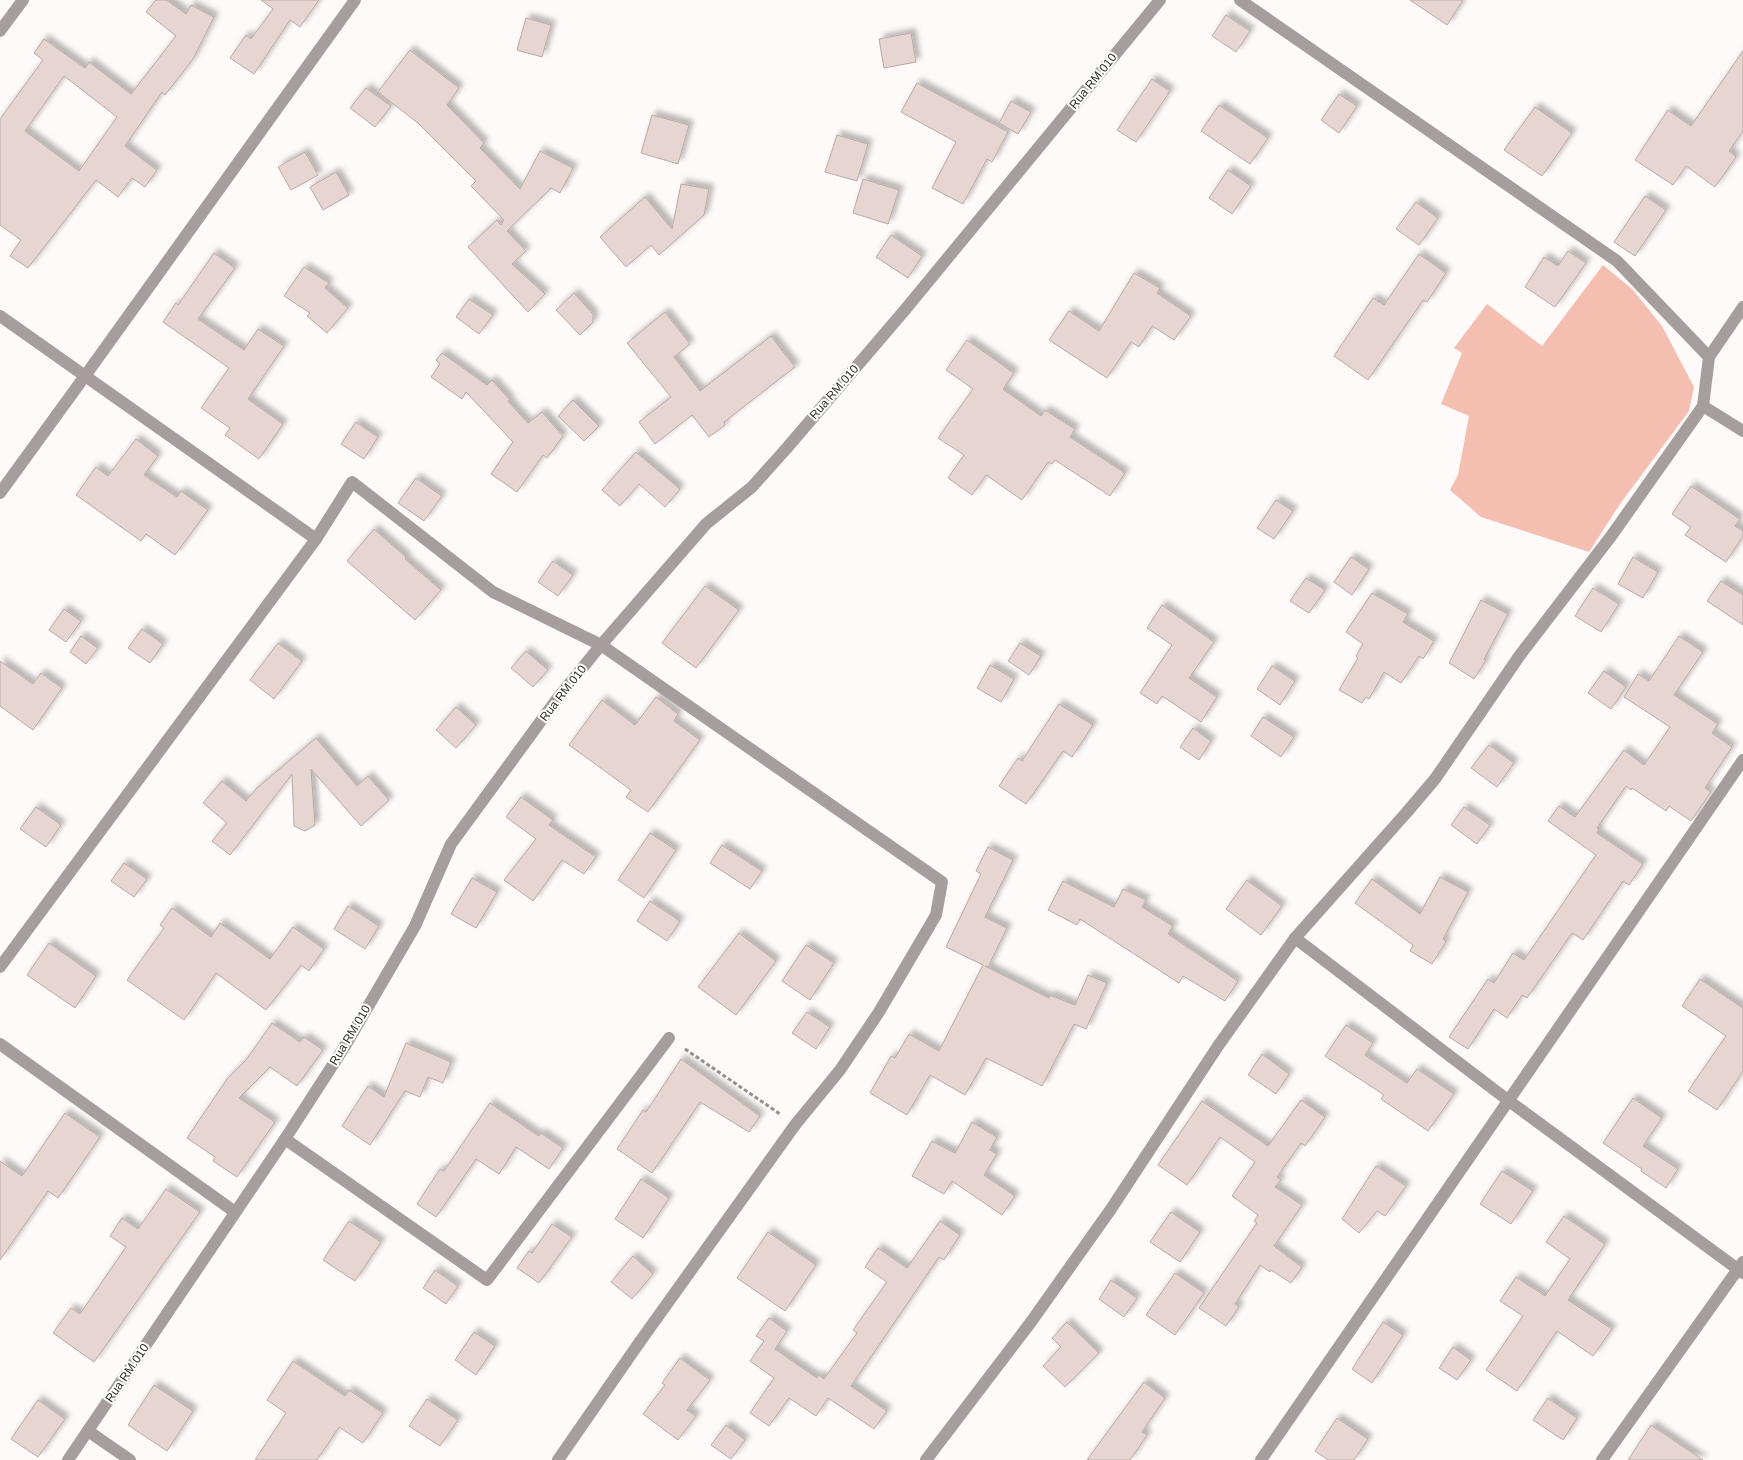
<svg xmlns="http://www.w3.org/2000/svg" width="1743" height="1460" font-family="Helvetica,sans-serif">
<defs>
<filter id="shadow"><feDropShadow dx="4.5" dy="-4.5" stdDeviation="2.5" flood-color="#0004"/></filter>
</defs>
<rect width="100%" height="100%" fill="#fefaf9"/>
<!-- green -->
<path fill="#f4beb0" d="M 1603,265 L 1632,289 L 1662,326 L 1694,387 L 1689,411 L 1620,504 L 1589,552 L 1481,517 L 1450,490 L 1458,475 L 1469,416 L 1441,404 L 1462,353 L 1454,348 L 1487,304 L 1542,346 Z"/>
<!-- building -->
<g fill="#e6d5d0" stroke="#b9a9a4" fill-rule="evenodd" filter="url(#shadow)">
<path d="M 156,0 L 167,0 L 186,14 L 191,5 L 214,17 L 193,59 L 165,95 L 162,92 L 125,146 L 157,170 L 145,187 L 132,178 L 118,197 L 96,180 L 28,268 L 10,256 L 21,240 L 0,225 L 0,119 L 43,60 L 34,53 L 44,39 L 85,68 L 89,62 L 131,94 L 176,36 L 146,12 ZM 64,76 L 117,117 L 79,171 L 25,131 Z"/>
<path d="M 261,0 L 319,0 L 300,27 L 290,20 L 254,74 L 230,58 L 246,35 L 251,39 L 273,9 Z"/>
<path d="M 1410,0 L 1463,0 L 1447,25 Z"/>
<path d="M 1226,15 L 1250,31 L 1236,52 L 1212,36 Z"/>
<path d="M 526,18 L 551,25 L 542,57 L 517,50 Z"/>
<path d="M 911,33 L 916,62 L 884,68 L 879,39 Z"/>
<path d="M 410,50 L 459,88 L 447,105 L 484,143 L 480,148 L 520,189 L 540,151 L 573,168 L 560,193 L 551,188 L 507,231 L 526,251 L 512,264 L 545,294 L 528,312 L 468,247 L 497,220 L 501,225 L 504,220 L 471,186 L 476,181 L 419,124 L 378,92 Z"/>
<path d="M 1743,51 L 1743,131 L 1729,151 L 1736,157 L 1715,187 L 1686,166 L 1673,185 L 1635,160 L 1668,110 L 1691,126 Z"/>
<path d="M 1152,79 L 1170,91 L 1136,142 L 1117,130 Z"/>
<path d="M 917,83 L 1008,132 L 992,162 L 987,159 L 963,204 L 932,188 L 956,142 L 901,112 Z"/>
<path d="M 366,88 L 391,106 L 375,127 L 350,108 Z"/>
<path d="M 1339,94 L 1357,106 L 1339,133 L 1321,120 Z"/>
<path d="M 1011,101 L 1031,112 L 1018,134 L 999,123 Z"/>
<path d="M 1219,105 L 1268,138 L 1250,164 L 1201,131 Z"/>
<path d="M 1535,107 L 1572,133 L 1542,176 L 1504,150 Z"/>
<path d="M 652,115 L 689,125 L 678,164 L 641,153 Z"/>
<path d="M 837,135 L 868,144 L 857,181 L 825,172 Z"/>
<path d="M 305,152 L 318,175 L 291,190 L 278,167 Z"/>
<path d="M 1228,170 L 1251,186 L 1232,214 L 1209,198 Z"/>
<path d="M 336,172 L 349,195 L 323,210 L 310,187 Z"/>
<path d="M 863,179 L 899,190 L 888,224 L 853,213 Z"/>
<path d="M 681,184 L 709,189 L 704,215 L 659,255 L 651,245 L 626,267 L 600,237 L 645,197 L 672,229 Z"/>
<path d="M 1645,196 L 1666,210 L 1635,256 L 1614,242 Z"/>
<path d="M 1416,202 L 1438,218 L 1419,245 L 1396,229 Z"/>
<path d="M 891,235 L 922,256 L 908,278 L 876,257 Z"/>
<path d="M 1568,251 L 1586,263 L 1555,307 L 1525,287 L 1544,257 L 1558,266 Z"/>
<path d="M 214,253 L 235,268 L 198,319 L 244,350 L 258,329 L 284,346 L 248,399 L 283,424 L 259,459 L 225,435 L 230,428 L 201,408 L 229,368 L 163,322 L 176,303 L 178,305 Z"/>
<path d="M 1419,254 L 1446,273 L 1427,302 L 1423,300 L 1368,380 L 1334,356 L 1373,298 L 1384,305 Z"/>
<path d="M 304,267 L 329,283 L 325,288 L 348,308 L 327,333 L 307,316 L 310,313 L 284,296 Z"/>
<path d="M 1134,273 L 1160,288 L 1157,293 L 1191,316 L 1174,340 L 1152,326 L 1139,347 L 1131,342 L 1107,378 L 1049,340 L 1069,311 L 1099,331 Z"/>
<path d="M 574,293 L 593,314 L 593,322 L 580,335 L 556,310 Z"/>
<path d="M 469,299 L 493,315 L 479,334 L 456,317 Z"/>
<path d="M 665,312 L 690,344 L 674,357 L 700,391 L 771,336 L 795,367 L 724,422 L 725,425 L 709,437 L 692,415 L 655,444 L 639,422 L 671,397 L 627,343 Z"/>
<path d="M 967,340 L 1014,373 L 1003,389 L 1041,416 L 1045,410 L 1075,429 L 1070,437 L 1125,473 L 1110,496 L 1055,460 L 1052,464 L 1048,462 L 1022,500 L 986,475 L 972,495 L 948,478 L 964,455 L 938,438 L 973,389 L 946,370 Z"/>
<path d="M 442,353 L 487,385 L 492,380 L 510,400 L 508,401 L 528,423 L 542,412 L 563,436 L 547,458 L 543,455 L 517,492 L 491,474 L 513,442 L 466,392 L 462,399 L 431,377 L 440,364 L 436,360 Z"/>
<path d="M 573,400 L 599,426 L 584,441 L 558,416 Z"/>
<path d="M 356,422 L 378,437 L 364,459 L 341,444 Z"/>
<path d="M 136,439 L 158,456 L 144,475 L 177,497 L 181,491 L 208,510 L 175,555 L 146,534 L 141,541 L 76,495 L 96,467 L 108,476 Z"/>
<path d="M 636,452 L 680,489 L 665,507 L 639,484 L 620,506 L 602,490 Z"/>
<path d="M 416,478 L 442,496 L 424,521 L 398,503 Z"/>
<path d="M 1691,486 L 1740,519 L 1735,526 L 1743,531 L 1743,536 L 1726,562 L 1685,535 L 1691,527 L 1672,514 Z"/>
<path d="M 1276,500 L 1293,511 L 1274,539 L 1257,528 Z"/>
<path d="M 374,529 L 406,557 L 405,559 L 441,590 L 415,620 L 347,561 Z"/>
<path d="M 1351,557 L 1369,569 L 1352,595 L 1334,582 Z"/>
<path d="M 1633,557 L 1658,572 L 1643,598 L 1618,584 Z"/>
<path d="M 553,561 L 573,575 L 558,596 L 538,582 Z"/>
<path d="M 1306,578 L 1325,590 L 1309,613 L 1290,601 Z"/>
<path d="M 1721,581 L 1743,595 L 1743,625 L 1707,601 Z"/>
<path d="M 705,586 L 739,610 L 696,668 L 662,643 Z"/>
<path d="M 1593,588 L 1619,604 L 1601,632 L 1575,616 Z"/>
<path d="M 1372,593 L 1408,614 L 1403,622 L 1434,641 L 1423,659 L 1419,656 L 1401,683 L 1384,672 L 1369,699 L 1366,697 L 1362,703 L 1339,690 L 1358,658 L 1356,656 L 1363,644 L 1346,632 Z"/>
<path d="M 1481,600 L 1508,614 L 1484,659 L 1486,660 L 1474,679 L 1449,663 Z"/>
<path d="M 1162,605 L 1214,642 L 1189,678 L 1217,697 L 1201,722 L 1162,696 L 1157,704 L 1140,693 L 1172,645 L 1147,628 Z"/>
<path d="M 64,609 L 81,621 L 66,642 L 49,630 Z"/>
<path d="M 142,629 L 163,644 L 150,663 L 128,648 Z"/>
<path d="M 81,636 L 98,648 L 86,664 L 70,652 Z"/>
<path d="M 1679,636 L 1703,652 L 1674,695 L 1718,724 L 1712,733 L 1732,747 L 1705,788 L 1711,792 L 1691,821 L 1669,806 L 1666,811 L 1632,788 L 1631,790 L 1626,786 L 1597,828 L 1599,830 L 1597,833 L 1643,864 L 1629,885 L 1623,881 L 1583,940 L 1572,933 L 1527,998 L 1522,995 L 1507,1018 L 1494,1009 L 1468,1049 L 1449,1037 L 1488,979 L 1494,983 L 1513,953 L 1524,960 L 1596,855 L 1548,821 L 1559,806 L 1575,817 L 1624,750 L 1644,765 L 1670,727 L 1624,697 L 1638,674 L 1649,681 Z"/>
<path d="M 278,643 L 302,661 L 274,699 L 250,680 Z"/>
<path d="M 1020,643 L 1041,656 L 1029,675 L 1008,661 Z"/>
<path d="M 526,651 L 548,670 L 533,687 L 511,668 Z"/>
<path d="M 0,661 L 33,684 L 41,673 L 62,688 L 33,730 L 0,706 Z"/>
<path d="M 990,665 L 1014,679 L 1001,702 L 977,688 Z"/>
<path d="M 1272,666 L 1295,681 L 1280,705 L 1257,689 Z"/>
<path d="M 1604,671 L 1626,687 L 1611,709 L 1588,693 Z"/>
<path d="M 656,697 L 678,714 L 674,721 L 700,740 L 648,812 L 626,797 L 631,790 L 569,745 L 602,700 L 635,725 Z"/>
<path d="M 1059,704 L 1093,725 L 1072,757 L 1063,751 L 1026,804 L 999,786 L 1018,758 L 1022,761 Z"/>
<path d="M 456,707 L 476,725 L 456,748 L 436,730 Z"/>
<path d="M 1263,717 L 1294,737 L 1281,757 L 1251,736 Z"/>
<path d="M 1193,728 L 1211,741 L 1199,760 L 1180,747 Z"/>
<path d="M 316,738 L 357,786 L 368,776 L 389,800 L 361,826 L 311,769 L 315,825 L 305,831 L 294,826 L 292,774 L 230,855 L 212,841 L 227,823 L 203,803 L 222,781 L 246,801 L 257,788 Z"/>
<path d="M 1489,745 L 1514,763 L 1497,787 L 1471,768 Z"/>
<path d="M 521,797 L 553,820 L 549,825 L 596,857 L 584,874 L 562,860 L 533,901 L 504,880 L 536,839 L 506,817 Z"/>
<path d="M 36,807 L 61,825 L 46,847 L 20,829 Z"/>
<path d="M 1464,807 L 1490,825 L 1477,844 L 1451,825 Z"/>
<path d="M 650,833 L 676,850 L 644,898 L 618,880 Z"/>
<path d="M 722,845 L 762,871 L 750,889 L 710,863 Z"/>
<path d="M 988,847 L 1013,860 L 985,917 L 1007,928 L 988,967 L 985,966 L 1049,998 L 1050,995 L 1075,1005 L 1088,975 L 1107,983 L 1086,1029 L 1074,1024 L 1042,1086 L 986,1058 L 965,1095 L 930,1075 L 907,1115 L 870,1093 L 891,1056 L 895,1058 L 909,1034 L 939,1051 L 983,965 L 946,947 L 981,874 L 976,871 Z"/>
<path d="M 124,863 L 147,879 L 134,897 L 111,881 Z"/>
<path d="M 1440,877 L 1468,892 L 1443,939 L 1446,942 L 1432,964 L 1410,951 L 1413,945 L 1355,903 L 1372,879 L 1420,914 Z"/>
<path d="M 472,878 L 497,892 L 476,928 L 451,914 Z"/>
<path d="M 1247,880 L 1282,906 L 1261,935 L 1226,909 Z"/>
<path d="M 1063,881 L 1114,907 L 1123,889 L 1146,900 L 1142,907 L 1173,926 L 1168,934 L 1238,981 L 1225,1001 L 1183,976 L 1179,983 L 1080,919 L 1077,925 L 1048,910 Z"/>
<path d="M 650,901 L 680,921 L 667,941 L 637,921 Z"/>
<path d="M 348,906 L 379,926 L 365,949 L 334,929 Z"/>
<path d="M 172,908 L 211,937 L 220,923 L 270,959 L 293,927 L 324,949 L 309,971 L 301,965 L 266,1010 L 216,973 L 184,1020 L 127,980 L 164,928 L 160,925 Z"/>
<path d="M 739,933 L 776,961 L 736,1015 L 698,987 Z"/>
<path d="M 49,943 L 96,976 L 75,1008 L 27,975 Z"/>
<path d="M 806,945 L 834,963 L 810,1000 L 782,981 Z"/>
<path d="M 1700,979 L 1743,1008 L 1743,1071 L 1717,1110 L 1688,1091 L 1726,1036 L 1682,1006 Z"/>
<path d="M 807,1012 L 830,1027 L 816,1049 L 792,1033 Z"/>
<path d="M 272,1023 L 300,1042 L 304,1037 L 323,1050 L 297,1086 L 270,1067 L 239,1098 L 275,1122 L 237,1177 L 213,1161 L 215,1157 L 187,1138 L 227,1079 L 246,1060 Z"/>
<path d="M 1346,1025 L 1373,1043 L 1365,1055 L 1407,1083 L 1417,1069 L 1454,1094 L 1428,1131 L 1381,1099 L 1384,1095 L 1325,1056 Z"/>
<path d="M 406,1043 L 451,1062 L 443,1083 L 428,1077 L 420,1097 L 405,1091 L 370,1145 L 342,1126 L 368,1086 L 384,1097 Z"/>
<path d="M 1262,1054 L 1289,1074 L 1276,1094 L 1248,1075 Z"/>
<path d="M 681,1059 L 760,1116 L 749,1132 L 700,1102 L 652,1173 L 617,1149 L 643,1110 L 646,1112 Z"/>
<path d="M 1633,1098 L 1662,1118 L 1643,1146 L 1678,1169 L 1666,1188 L 1641,1171 L 1642,1169 L 1603,1143 Z"/>
<path d="M 1301,1100 L 1325,1117 L 1305,1146 L 1301,1143 L 1277,1177 L 1281,1180 L 1275,1187 L 1302,1205 L 1274,1246 L 1302,1267 L 1291,1283 L 1271,1270 L 1270,1272 L 1260,1265 L 1235,1304 L 1239,1307 L 1226,1326 L 1199,1308 L 1257,1223 L 1254,1221 L 1258,1215 L 1232,1196 L 1255,1162 L 1220,1137 L 1187,1185 L 1158,1165 L 1202,1101 L 1268,1146 Z"/>
<path d="M 490,1103 L 539,1136 L 541,1133 L 563,1148 L 549,1169 L 516,1147 L 499,1174 L 476,1159 L 436,1217 L 417,1204 L 440,1169 L 444,1171 Z"/>
<path d="M 65,1113 L 100,1137 L 58,1198 L 48,1191 L 0,1260 L 0,1161 L 22,1176 Z"/>
<path d="M 972,1122 L 997,1137 L 990,1150 L 997,1154 L 984,1175 L 1015,1196 L 1002,1215 L 952,1181 L 944,1194 L 912,1176 L 932,1141 L 955,1153 Z"/>
<path d="M 1376,1166 L 1406,1186 L 1385,1216 L 1377,1211 L 1359,1233 L 1342,1219 Z"/>
<path d="M 1502,1171 L 1533,1191 L 1511,1224 L 1480,1204 Z"/>
<path d="M 641,1179 L 669,1198 L 643,1238 L 615,1219 Z"/>
<path d="M 166,1189 L 200,1212 L 94,1362 L 53,1333 L 71,1308 L 80,1314 L 126,1247 L 110,1236 L 122,1218 L 138,1229 Z"/>
<path d="M 1171,1212 L 1200,1232 L 1180,1262 L 1150,1242 Z"/>
<path d="M 1564,1216 L 1605,1244 L 1568,1300 L 1612,1329 L 1593,1356 L 1557,1331 L 1517,1391 L 1486,1370 L 1523,1316 L 1500,1301 L 1516,1277 L 1545,1296 L 1570,1259 L 1546,1242 Z"/>
<path d="M 349,1221 L 381,1242 L 355,1281 L 323,1260 Z"/>
<path d="M 940,1221 L 960,1235 L 944,1260 L 939,1257 L 851,1386 L 887,1411 L 874,1429 L 828,1398 L 816,1416 L 789,1398 L 769,1426 L 750,1413 L 774,1378 L 750,1361 L 764,1341 L 756,1336 L 769,1318 L 787,1331 L 775,1349 L 817,1378 L 819,1375 L 824,1379 L 857,1333 L 853,1330 L 887,1282 L 865,1267 L 878,1248 L 907,1268 Z"/>
<path d="M 552,1224 L 572,1237 L 539,1283 L 517,1268 L 529,1251 L 532,1253 Z"/>
<path d="M 768,1232 L 816,1265 L 785,1311 L 737,1278 Z"/>
<path d="M 633,1256 L 653,1274 L 632,1299 L 611,1282 Z"/>
<path d="M 435,1270 L 458,1286 L 446,1304 L 423,1288 Z"/>
<path d="M 1175,1273 L 1204,1293 L 1175,1335 L 1146,1315 Z"/>
<path d="M 1111,1280 L 1137,1298 L 1124,1317 L 1099,1299 Z"/>
<path d="M 1067,1322 L 1099,1353 L 1065,1387 L 1043,1366 L 1061,1347 L 1052,1338 Z"/>
<path d="M 1383,1322 L 1403,1335 L 1372,1383 L 1352,1369 Z"/>
<path d="M 474,1332 L 495,1346 L 476,1375 L 455,1360 Z"/>
<path d="M 1453,1347 L 1471,1360 L 1457,1380 L 1439,1368 Z"/>
<path d="M 680,1358 L 710,1380 L 687,1410 L 696,1416 L 678,1440 L 643,1414 L 665,1385 L 662,1383 Z"/>
<path d="M 293,1361 L 345,1396 L 349,1390 L 383,1413 L 363,1443 L 339,1427 L 317,1460 L 255,1460 L 286,1413 L 267,1400 Z"/>
<path d="M 1144,1382 L 1165,1398 L 1142,1432 L 1147,1435 L 1130,1460 L 1087,1460 Z"/>
<path d="M 154,1385 L 193,1411 L 167,1451 L 128,1425 Z"/>
<path d="M 1548,1398 L 1577,1418 L 1563,1440 L 1533,1420 Z"/>
<path d="M 427,1399 L 458,1420 L 440,1446 L 409,1426 Z"/>
<path d="M 38,1400 L 65,1419 L 38,1457 L 11,1439 Z"/>
<path d="M 1337,1418 L 1368,1439 L 1354,1460 L 1328,1460 L 1315,1451 Z"/>
<path d="M 726,1425 L 745,1440 L 731,1459 L 711,1445 Z"/>
<path d="M 1651,1425 L 1703,1460 L 1628,1460 Z"/>
</g>
<g fill="none" stroke-linecap="round" stroke-linejoin="round">
<!-- path -->
<path stroke="#95908f" stroke-width="3" stroke-dasharray="4 2.5" stroke-linecap="butt" d="M 685,1049 L 780,1114"/>
<!-- minor -->
<g stroke="#a59e9c" stroke-width="12">
<path d="M 1240,0 L 1617,261 L 1709,357 L 1703,406 L 1743,431"/>
<path d="M 0,31 L 23,0"/>
<path d="M 0,316 L 316,539 L 352,482 L 493,592 L 601,645 L 942,882 L 936,915 L 879,1012 L 840,1070 L 795,1125 L 639,1343 L 558,1460"/>
<path d="M 1709,357 L 1743,307"/>
<path d="M 0,493 L 85,376 L 355,0"/>
<path d="M 1295,938 L 1509,1101 L 1743,1273"/>
<path d="M 0,967 L 316,539"/>
<path d="M 0,1044 L 235,1212"/>
<path d="M 285,1139 L 487,1280 L 669,1038"/>
<path d="M 88,1431 L 130,1460"/>
<path d="M 68,1460 L 285,1139 L 345,1046 L 415,926 L 451,844 L 557,699 L 601,645 L 706,524 L 752,487 L 786,449 L 904,311 L 1160,0"/>
<path d="M 926,1460 L 1031,1322 L 1111,1209 L 1218,1046 L 1295,938 L 1407,812 L 1435,779 L 1520,655 L 1612,535 L 1703,406"/>
<path d="M 1261,1460 L 1743,760"/>
<path d="M 1602,1460 L 1743,1262"/>
</g>
</g>
<g text-anchor="middle" stroke-width="4" stroke-linejoin="round" paint-order="stroke">
<!-- street labels -->
<g font-size="12" fill="#322c2a" stroke="#fff">
<text transform="translate(1093 81) rotate(-51)" y="4">Rua RM.010</text>
<text transform="translate(834 392) rotate(-49)" y="4">Rua RM.010</text>
<text transform="translate(563 693) rotate(-52)" y="4">Rua RM.010</text>
<text transform="translate(350 1035) rotate(-59)" y="4">Rua RM.010</text>
<text transform="translate(127 1373) rotate(-56)" y="4">Rua RM.010</text>
</g>
</g>
</svg>
